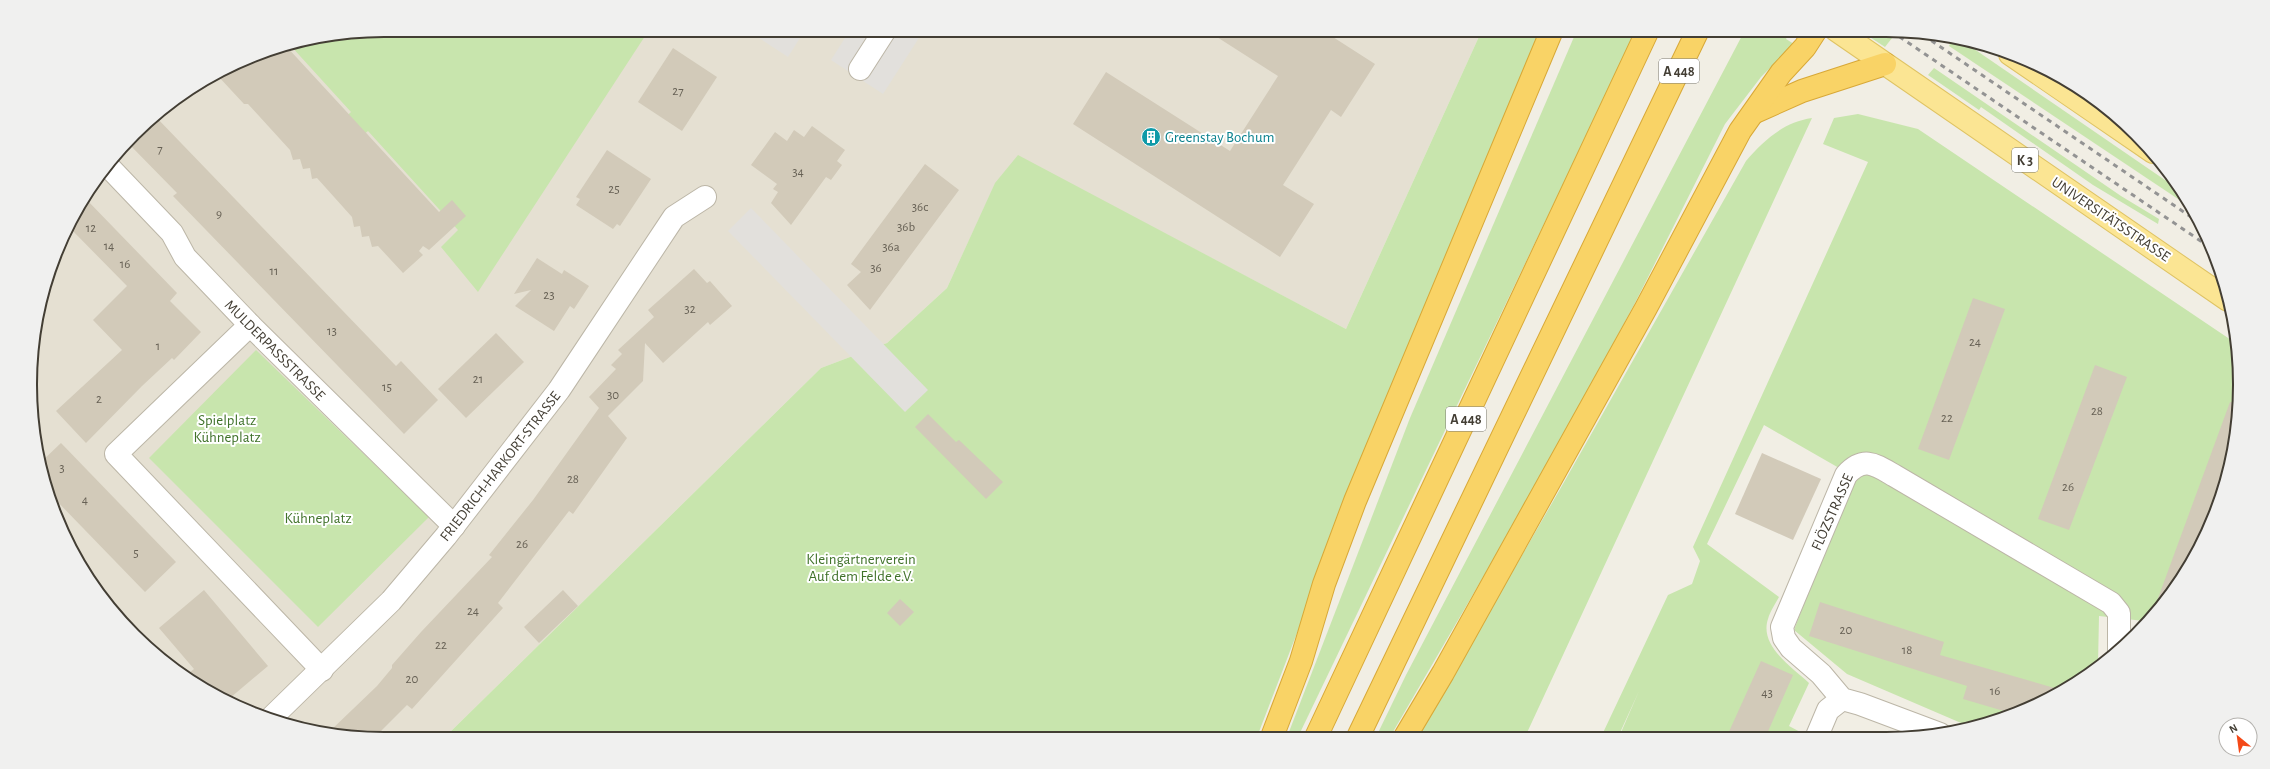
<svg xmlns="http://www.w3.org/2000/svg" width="2270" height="769" font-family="'Alegreya Sans',sans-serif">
<rect width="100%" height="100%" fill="#f1eee4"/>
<!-- residential -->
<path fill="#e5e0d2" d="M 385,30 L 1482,30 L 1346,329 L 1018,156 L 995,184 L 947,288 L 887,343 L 821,368 L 443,739 L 384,739 L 293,727 L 187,679 L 134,635 L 90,582 L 42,476 L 31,408 L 33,338 L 67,227 L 103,169 L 151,118 L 249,57 L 316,37 Z"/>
<!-- green -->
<g fill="#c8e5ad">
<path d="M 385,30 L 649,30 L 478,292 L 441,247 L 458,230 L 368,131 L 350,146 L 334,128 L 351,112 L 290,45 L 316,37 Z"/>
<path d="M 1482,30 L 1540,30 L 1355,482 L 1257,737 L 443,739 L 821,368 L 887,343 L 947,288 L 995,183 L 1018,155 L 1346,329 Z"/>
<path d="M 1577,30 L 1637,30 L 1298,737 L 1287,737 L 1410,418 Z"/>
<path d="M 1745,30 L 1784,30 L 1789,33 L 1786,39 L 1794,44 L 1761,77 L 1725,124 L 1635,303 L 1539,481 L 1390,737 L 1376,737 L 1406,675 Z"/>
<path d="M 1859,30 L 1881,30 L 1892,38 L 1885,47 Z"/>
<path d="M 1952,39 L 1961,40 L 2181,191 L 2193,209 L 1949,46 Z"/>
<path d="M 1934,68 L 2121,196 L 2159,219 L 2158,224 L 2093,185 L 1981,107 L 1979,110 L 1928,75 Z"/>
<path d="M 1858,114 L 1918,129 L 2237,344 L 2239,407 L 2228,476 L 2192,562 L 2144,621 L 2099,616 L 2098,664 L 2021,712 L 1968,726 L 1847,674 L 1794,630 L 1853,476 L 1764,425 L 1707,544 L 1779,597 C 1775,604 1770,612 1768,619 C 1759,646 1792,667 1809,683 L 1789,726 L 1804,734 L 1803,736 L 1619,737 L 1639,691 L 1618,737 L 1601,737 L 1668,595 L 1692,584 L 1700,561 L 1693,547 L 1868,162 L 1823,144 L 1834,118 Z"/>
<path d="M 1812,118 L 1525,737 L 1417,737 L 1559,491 L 1746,161 C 1764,140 1784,122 1812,118 Z"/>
<path d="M 256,350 L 429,517 L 318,627 L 149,458 Z"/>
<path d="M 90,582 L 128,621 L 125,624 Z"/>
</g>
<!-- parking -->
<g fill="#e2e0dc">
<path d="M 759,30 L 805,30 L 788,57 L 756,36 Z"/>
<path d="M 850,30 L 924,30 L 883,94 L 831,60 Z"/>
<path d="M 751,208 L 928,390 L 905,412 L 728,231 Z"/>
</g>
<!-- building -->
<g fill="#d2cab9">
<path d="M 1206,30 L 1322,30 L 1375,64 L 1341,117 L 1331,110 L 1283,185 L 1314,204 L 1280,257 L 1073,124 L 1106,72 L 1230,151 L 1278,76 Z"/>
<path d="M 286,46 L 439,212 L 452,200 L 466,216 L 429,250 L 423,246 L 419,251 L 423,255 L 403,273 L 378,246 L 372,247 L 369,236 L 362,237 L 360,226 L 354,227 L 352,217 L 317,178 L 312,179 L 310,168 L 303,169 L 300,159 L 293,160 L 290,150 L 248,104 L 244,104 L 218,76 L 249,57 Z"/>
<path d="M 673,48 L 717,77 L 682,131 L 638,102 Z"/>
<path d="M 155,116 L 396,366 L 401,361 L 438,400 L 404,434 L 173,196 L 177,193 L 128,143 Z"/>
<path d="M 812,126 L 845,150 L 837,161 L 842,165 L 831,180 L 826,177 L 791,225 L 771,203 L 778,192 L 773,189 L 777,184 L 751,165 L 775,132 L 787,141 L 794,130 L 804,137 Z"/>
<path d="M 607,150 L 651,179 L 620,226 L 617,224 L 613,229 L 576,205 L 580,199 L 576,197 Z"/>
<path d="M 925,164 L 959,190 L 870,310 L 847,285 L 861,272 L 851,264 Z"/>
<path d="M 85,198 L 177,293 L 170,301 L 201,332 L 174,360 L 172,358 L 142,386 L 86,443 L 56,411 L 122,350 L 93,320 L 127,286 L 68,226 Z"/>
<path d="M 537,258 L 562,274 L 564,270 L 589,286 L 574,309 L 570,306 L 554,331 L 515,306 L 531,290 L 514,294 Z"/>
<path d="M 694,269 L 707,283 L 710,281 L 732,306 L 710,325 L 708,322 L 663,363 L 645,343 L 643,381 L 608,416 L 627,438 L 573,514 L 569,511 L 498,603 L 503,608 L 412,709 L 407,705 L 374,738 L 329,732 L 377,686 L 392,668 L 392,665 L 421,632 L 492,557 L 489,555 L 533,500 L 599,408 L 589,397 L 616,369 L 611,365 L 622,354 L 618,350 L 654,317 L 648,310 Z"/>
<path d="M 1973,298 L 2005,309 L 1949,460 L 1918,449 Z"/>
<path d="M 496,333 L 524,362 L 466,418 L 438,389 Z"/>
<path d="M 2095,365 L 2127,377 L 2069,530 L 2038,519 Z"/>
<path d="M 2230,402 L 2239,404 L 2239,407 L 2228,476 L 2192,562 L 2159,602 L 2157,601 Z"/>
<path d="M 928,414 L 956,442 L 959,440 L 1003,482 L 986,499 L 915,427 Z"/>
<path d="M 61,443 L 176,562 L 145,592 L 51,495 L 42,476 L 40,463 Z"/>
<path d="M 1762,453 L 1821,479 L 1793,540 L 1735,514 Z"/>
<path d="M 204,590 L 268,666 L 230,698 L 184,677 L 194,669 L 159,628 Z"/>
<path d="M 563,590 L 578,606 L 539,643 L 524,627 Z"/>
<path d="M 900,599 L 914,612 L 900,626 L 887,613 Z"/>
<path d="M 1820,602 L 1944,642 L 1940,655 L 2058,689 L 2021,712 L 2014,714 L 1963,699 L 1967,686 L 1809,636 Z"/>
<path d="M 1761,661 L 1793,675 L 1766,736 L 1727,736 Z"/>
</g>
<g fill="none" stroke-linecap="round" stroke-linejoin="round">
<!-- minor casing -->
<g stroke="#bcb6a7" stroke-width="24">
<g id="minor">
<path d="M 860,69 L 885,30"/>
<path d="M 107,165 L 172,233 L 185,257 L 250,325 L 454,526"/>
<path d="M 250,325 L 116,454 L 322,670"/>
<path d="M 272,717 L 391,601 L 446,536 L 559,390 L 674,217 L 705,197"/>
<path d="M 1940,734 L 1860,704 L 1842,699 L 1821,674 L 1791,648 L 1784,638 L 1782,627 L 1846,475 C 1864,455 1876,465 1895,476 L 2111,603 L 2119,613 L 2119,651"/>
<path d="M 1817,736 L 1828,710 L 1842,699"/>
</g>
</g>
<!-- major casing -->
<g stroke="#dfc363" stroke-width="24">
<g id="major">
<path d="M 1836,30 L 2228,300"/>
<path d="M 2010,54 L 2153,152"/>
</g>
</g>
<!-- highway casing -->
<g stroke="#d8a837" stroke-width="24">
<g id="highway">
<path d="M 1755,112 L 1802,91 L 1885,64"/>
<path d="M 1272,737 L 1301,661 L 1324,584 L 1355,501 L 1552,30"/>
<path d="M 1316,737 L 1648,30"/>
<path d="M 1358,737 L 1698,30"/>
<path d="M 1405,737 L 1443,673 L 1646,308 L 1740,131 L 1781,73 L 1805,47 L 1816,30"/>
</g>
</g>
<!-- minor -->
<use href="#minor" stroke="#fff" stroke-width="22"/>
<!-- major -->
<use href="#major" stroke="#fbe593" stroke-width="22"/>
<!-- highway -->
<use href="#highway" stroke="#f9d366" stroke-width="22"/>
<!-- rail -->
<g stroke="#939393" stroke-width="3" stroke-dasharray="5 5" stroke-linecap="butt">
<path d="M 1891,31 L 2211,248"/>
<path d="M 1923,35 L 2200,223"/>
</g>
</g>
<!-- icons -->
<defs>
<g id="building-disc" transform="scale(1)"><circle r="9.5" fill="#0f9aa8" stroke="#fff"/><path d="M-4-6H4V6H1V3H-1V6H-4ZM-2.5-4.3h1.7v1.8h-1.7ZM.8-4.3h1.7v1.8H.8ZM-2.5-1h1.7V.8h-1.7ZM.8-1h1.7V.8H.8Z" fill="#fff"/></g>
</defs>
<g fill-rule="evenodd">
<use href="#building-disc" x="1151" y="137"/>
</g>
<g text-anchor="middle" stroke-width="4" stroke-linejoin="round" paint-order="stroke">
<!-- number labels -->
<g font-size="13" fill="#676155">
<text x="678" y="95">27</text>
<text x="160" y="153">7</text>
<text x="798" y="176">34</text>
<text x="614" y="193">25</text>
<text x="920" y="211">36c</text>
<text x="219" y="218">9</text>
<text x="906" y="231">36b</text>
<text x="91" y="232">12</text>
<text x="109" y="250">14</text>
<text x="891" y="251">36a</text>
<text x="125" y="268">16</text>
<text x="876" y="272">36</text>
<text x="274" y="275">11</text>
<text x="549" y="299">23</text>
<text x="690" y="313">32</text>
<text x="332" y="335">13</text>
<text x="1975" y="346">24</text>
<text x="158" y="350">1</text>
<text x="478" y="383">21</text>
<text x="387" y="391">15</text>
<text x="613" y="399">30</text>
<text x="99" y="403">2</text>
<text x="2097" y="415">28</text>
<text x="1947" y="422">22</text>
<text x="62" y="472">3</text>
<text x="573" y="483">28</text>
<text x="2068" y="491">26</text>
<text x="85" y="504">4</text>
<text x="522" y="548">26</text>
<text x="136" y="557">5</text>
<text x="473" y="615">24</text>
<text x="1846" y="634">20</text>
<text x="441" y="649">22</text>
<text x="1907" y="654">18</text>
<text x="412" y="683">20</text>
<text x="1995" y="695">16</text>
<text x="1767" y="697">43</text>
</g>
<!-- shield labels -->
<g fill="#fff" stroke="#7b7871" stroke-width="1">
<rect x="1659" y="59" width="40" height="24" rx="3"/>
<rect x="2012" y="148" width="26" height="24" rx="3"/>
<rect x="1446" y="407" width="40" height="24" rx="3"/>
</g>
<g font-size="14" font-weight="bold" fill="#433e34">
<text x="1679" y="76">A 448</text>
<text x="2025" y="165">K 3</text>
<text x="1466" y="424">A 448</text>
</g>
<!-- culture labels -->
<g font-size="15" fill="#0d838f" stroke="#fff" text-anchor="start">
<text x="1165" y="142">Greenstay Bochum</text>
</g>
<!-- street labels -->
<g font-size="15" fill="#433e34" stroke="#fff">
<text transform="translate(2111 219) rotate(34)" y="5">UNIVERSITÄTSSTRASSE</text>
<text transform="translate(275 350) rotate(45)" y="5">MULDERPASSSTRASSE</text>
<text transform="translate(500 466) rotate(-52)" y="5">FRIEDRICH-HARKORT-STRASSE</text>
<text transform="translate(1832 512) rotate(-66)" y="5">FLÖZSTRASSE</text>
</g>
<!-- park labels -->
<g font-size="15" fill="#40722a" stroke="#fff">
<text x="227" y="425">Spielplatz<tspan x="227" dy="17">Kühneplatz</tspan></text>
<text x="318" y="523">Kühneplatz</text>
<text x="861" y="564">Kleingärtnerverein<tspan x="861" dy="17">Auf dem Felde e.V.</tspan></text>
</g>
</g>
<!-- crop -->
<path d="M0 0H2270V769H0ZM384 37H1886A347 347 0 0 1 2233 384V385A347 347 0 0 1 1886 732H384A347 347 0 0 1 37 385V384A347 347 0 0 1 384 37Z" fill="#f0f0ef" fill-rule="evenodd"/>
<path fill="none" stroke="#433e34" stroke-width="2" d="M384 37H1886A347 347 0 0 1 2233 384V385A347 347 0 0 1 1886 732H384A347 347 0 0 1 37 385V384A347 347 0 0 1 384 37Z"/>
<!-- north arrow -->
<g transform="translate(2238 737) rotate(331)"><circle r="19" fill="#ffffff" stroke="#b4b2ae"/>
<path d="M0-3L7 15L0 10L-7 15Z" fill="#f44918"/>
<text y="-6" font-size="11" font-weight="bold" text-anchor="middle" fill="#433e34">N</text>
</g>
</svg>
